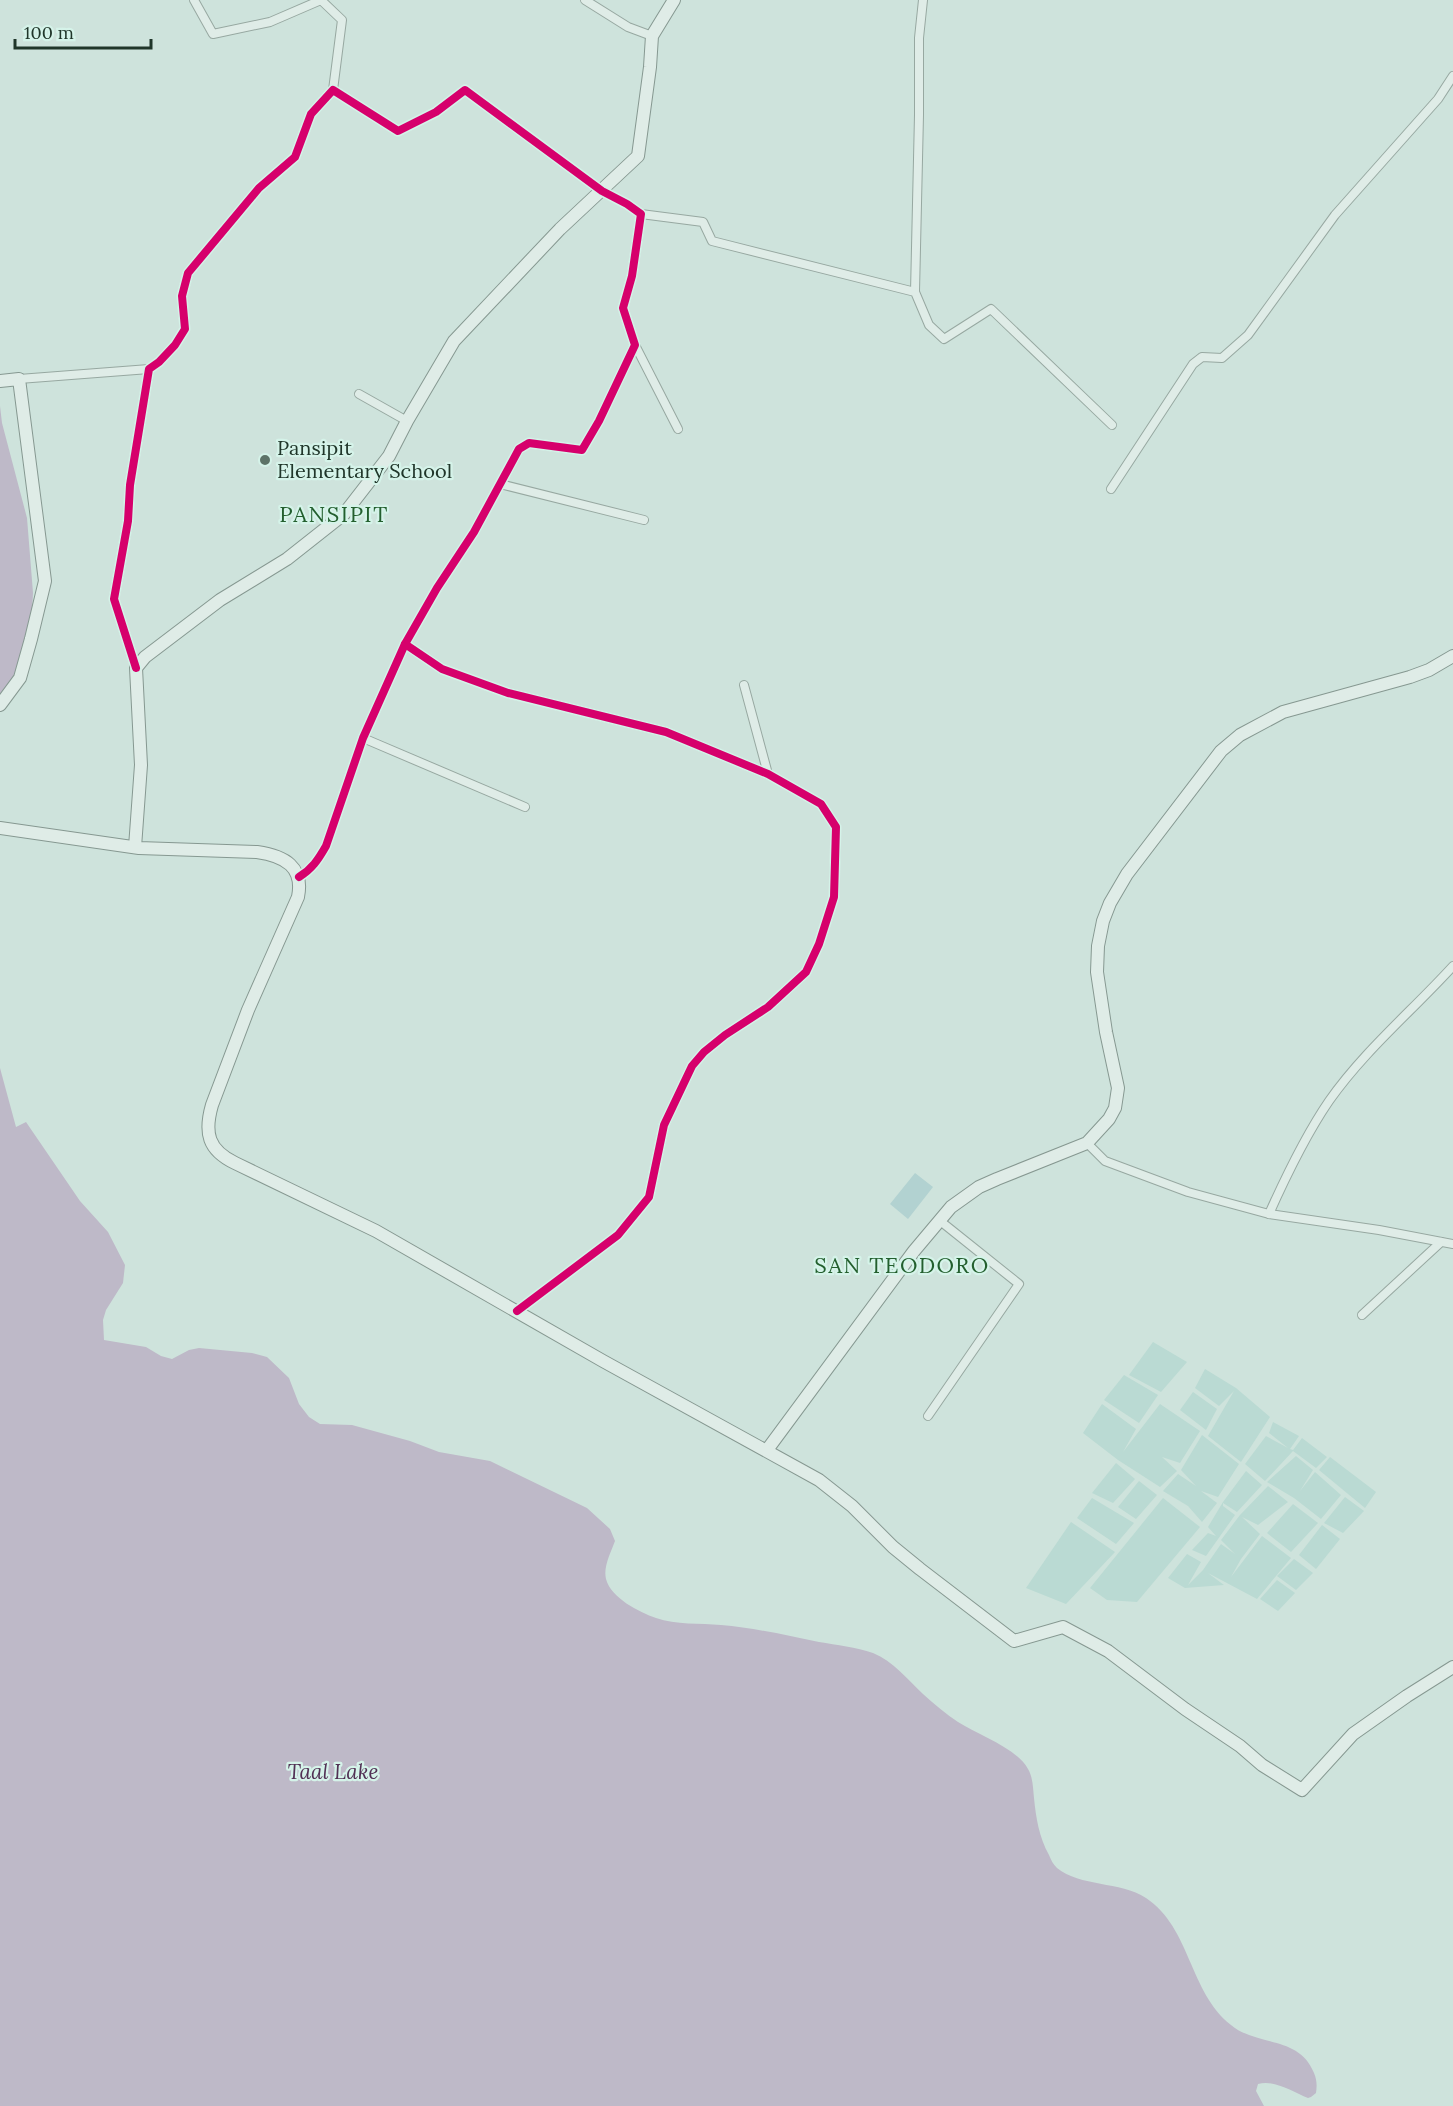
<svg xmlns="http://www.w3.org/2000/svg" width="1453" height="2106" font-family="Lora,serif">
<rect width="100%" height="100%" fill="#cee3dc"/>
<!-- farmland -->
<g fill="#badad3">
<path d="M 1153,1342 L 1187,1362 L 1161,1392 L 1129,1375 Z"/>
<path d="M 1205,1369 L 1236,1388 L 1270,1417 L 1241,1462 L 1208,1436 L 1234,1391 L 1219,1406 L 1195,1388 Z"/>
<path d="M 1124,1375 L 1158,1395 L 1139,1423 L 1104,1400 Z"/>
<path d="M 1193,1392 L 1217,1409 L 1206,1430 L 1180,1410 Z"/>
<path d="M 1102,1404 L 1136,1429 L 1123,1452 L 1160,1404 L 1200,1431 L 1180,1463 L 1162,1457 L 1177,1471 L 1160,1487 L 1118,1460 L 1083,1433 Z"/>
<path d="M 1273,1422 L 1299,1436 L 1290,1449 L 1293,1450 L 1302,1438 L 1327,1457 L 1316,1468 L 1293,1451 L 1265,1481 L 1245,1464 L 1266,1436 L 1288,1448 L 1269,1433 Z"/>
<path d="M 1202,1435 L 1239,1464 L 1218,1497 L 1201,1491 L 1217,1503 L 1202,1522 L 1188,1506 L 1163,1491 L 1178,1474 L 1196,1486 L 1181,1470 Z"/>
<path d="M 1296,1456 L 1313,1470 L 1300,1491 L 1315,1472 L 1341,1495 L 1321,1519 L 1294,1498 L 1267,1482 Z"/>
<path d="M 1330,1457 L 1376,1492 L 1365,1508 L 1319,1470 Z"/>
<path d="M 1116,1463 L 1135,1479 L 1113,1503 L 1092,1493 Z"/>
<path d="M 1246,1471 L 1262,1485 L 1237,1512 L 1223,1503 L 1223,1506 L 1235,1515 L 1206,1556 L 1192,1550 L 1208,1533 L 1216,1536 L 1208,1527 L 1223,1502 Z"/>
<path d="M 1139,1481 L 1157,1495 L 1136,1519 L 1118,1507 Z"/>
<path d="M 1268,1486 L 1288,1502 L 1258,1525 L 1242,1517 L 1260,1534 L 1241,1559 L 1231,1577 L 1262,1536 L 1291,1558 L 1257,1599 L 1208,1573 L 1224,1585 L 1185,1588 L 1168,1578 L 1187,1554 L 1201,1562 L 1188,1585 L 1203,1570 L 1221,1544 L 1235,1554 L 1221,1540 L 1240,1515 Z"/>
<path d="M 1345,1497 L 1364,1511 L 1343,1533 L 1324,1523 Z"/>
<path d="M 1092,1498 L 1134,1523 L 1116,1544 L 1077,1518 Z"/>
<path d="M 1163,1498 L 1200,1527 L 1137,1602 L 1107,1600 L 1090,1588 Z"/>
<path d="M 1293,1504 L 1318,1523 L 1291,1552 L 1267,1533 Z"/>
<path d="M 1071,1522 L 1115,1552 L 1066,1604 L 1026,1588 Z"/>
<path d="M 1322,1525 L 1340,1539 L 1316,1569 L 1299,1555 Z"/>
<path d="M 1294,1559 L 1313,1573 L 1296,1590 L 1277,1576 Z"/>
<path d="M 1277,1580 L 1295,1593 L 1278,1611 L 1260,1599 Z"/>
</g>
<!-- green -->
<path fill="#b2d2d1" d="M 915,1173 L 933,1187 L 908,1219 L 890,1204 Z"/>
<!-- water -->
<g fill="#beb9c8">
<path d="M 0,406 L 2,423 L 27,518 L 33,593 L 30,649 L 0,707 Z"/>
<path d="M 0,1068 L 16,1127 L 26,1122 L 80,1201 L 108,1232 L 125,1265 L 123,1283 L 106,1310 L 103,1320 L 104,1340 L 146,1347 L 161,1356 L 172,1359 L 189,1350 L 199,1348 L 252,1353 L 267,1357 L 289,1378 L 299,1404 L 309,1417 L 320,1424 L 352,1425 L 410,1441 L 439,1452 L 490,1461 L 587,1508 L 610,1529 L 615,1541 C 611,1552 603,1567 606,1579 C 611,1598 639,1612 656,1618 C 676,1625 700,1623 721,1625 C 754,1628 786,1635 819,1642 C 837,1645 856,1647 873,1653 C 893,1661 908,1680 923,1694 C 934,1704 946,1714 958,1722 C 978,1735 1017,1748 1028,1769 C 1033,1777 1033,1789 1034,1798 C 1036,1818 1039,1837 1049,1855 C 1051,1860 1053,1864 1057,1868 C 1080,1887 1120,1881 1146,1898 C 1191,1928 1189,1992 1231,2025 C 1257,2047 1299,2035 1314,2073 C 1317,2080 1317,2086 1316,2093 L 1311,2097 L 1308,2098 C 1293,2092 1274,2079 1258,2084 L 1256,2091 L 1264,2106 L 0,2106 Z"/>
</g>
<g fill="none" stroke-linecap="round" stroke-linejoin="round">
<!-- street casing -->
<g stroke="#97a8a1" stroke-width="10">
<g id="street">
<path d="M 194,0 L 213,34 L 270,22 L 321,0 L 342,20 L 333,90"/>
<path d="M 585,0 L 628,27 L 652,36"/>
<path d="M 641,214 L 703,222 L 712,241 L 915,292 L 929,325 L 944,339 L 991,309 L 1112,425"/>
<path d="M 915,292 L 919,115 L 919,38 L 923,0"/>
<path d="M 635,345 L 678,429"/>
<path d="M 19,379 L 149,369"/>
<path d="M 359,394 L 407,421"/>
<path d="M 500,484 L 644,520"/>
<path d="M 1111,489 L 1193,364 L 1202,357 L 1222,358 L 1248,335 L 1335,215 L 1438,99 L 1453,76"/>
<path d="M 405,644 L 442,669 L 508,693 L 666,732 L 768,774 L 821,804 L 836,827 L 834,897 L 819,944 L 806,972 L 768,1007 L 725,1035 L 704,1052 L 692,1066 L 664,1125 L 649,1197 L 618,1235 L 517,1311"/>
<path d="M 136,668 L 114,599 L 128,521 L 130,485 L 149,369 L 159,362 L 175,345 L 185,329 L 182,296 L 188,273 L 259,188 L 295,157 L 311,114 L 333,90 L 398,131 L 436,112 L 465,90 L 602,191 L 627,204 L 641,214 L 632,276 L 623,308 L 635,345 L 599,421 L 582,450 L 529,443 L 519,449 L 474,532 L 437,588 L 405,644 L 363,738 L 326,846 C 318,860 312,869 299,877"/>
<path d="M 744,685 L 768,774"/>
<path d="M 363,738 L 525,807"/>
<path d="M 1087,1143 L 1105,1161 L 1188,1192 L 1269,1214 L 1379,1230 L 1453,1244"/>
<path d="M 1269,1214 C 1286,1176 1305,1136 1329,1101 C 1364,1051 1412,1011 1453,966"/>
<path d="M 1362,1315 L 1441,1242"/>
<path d="M 928,1416 L 1019,1284 L 939,1220"/>
</g>
</g>
<!-- secondary casing -->
<g stroke="#869891" stroke-width="14">
<g id="secondary">
<path d="M 0,381 L 19,379 L 45,581 L 31,639 L 20,678 L 0,705"/>
<path d="M 0,828 L 139,848 L 257,852 C 285,856 304,867 298,897 L 248,1010 L 212,1105 C 204,1133 208,1150 235,1163 L 376,1231 L 603,1361 L 819,1480 L 852,1506 L 893,1547 L 920,1569 L 1014,1641 L 1063,1627 L 1108,1651 L 1185,1709 L 1240,1746 L 1262,1765 L 1302,1790 L 1353,1734 L 1407,1696 L 1453,1667"/>
<path d="M 135,847 L 141,765 L 136,668 L 145,657 L 220,600 L 287,559 L 344,514 L 389,456 L 407,421 L 454,341 L 560,229 L 638,156 L 650,67 L 652,36 L 674,0"/>
<path d="M 767,1450 L 914,1251 L 951,1207 L 979,1187 L 997,1179 L 1087,1143 L 1109,1119 L 1115,1108 L 1118,1088 L 1106,1032 L 1097,972 L 1098,946 L 1103,921 L 1110,903 L 1127,874 L 1221,751 L 1240,735 L 1283,712 L 1410,677 L 1429,670 L 1453,656"/>
</g>
</g>
<!-- street -->
<use href="#street" stroke="#dfece7" stroke-width="8"/>
<!-- secondary -->
<use href="#secondary" stroke="#dfece7" stroke-width="12"/>
<!-- cycleway casing -->
<g stroke="#d5f3e9" stroke-width="11">
<g id="cycleway">
<path d="M 405,644 L 442,669 L 508,693 L 666,732 L 768,774 L 821,804 L 836,827 L 834,897 L 819,944 L 806,972 L 768,1007 L 725,1035 L 704,1052 L 692,1066 L 664,1125 L 649,1197 L 618,1235 L 517,1311"/>
<path d="M 136,668 L 114,599 L 128,521 L 130,485 L 149,369 L 159,362 L 175,345 L 185,329 L 182,296 L 188,273 L 259,188 L 295,157 L 311,114 L 333,90 L 398,131 L 436,112 L 465,90 L 602,191 L 627,204 L 641,214 L 632,276 L 623,308 L 635,345 L 599,421 L 582,450 L 529,443 L 519,449 L 474,532 L 437,588 L 405,644 L 363,738 L 326,846 C 318,860 312,869 299,877"/>
</g>
</g>
<!-- cycleway -->
<use href="#cycleway" stroke="#d6006c" stroke-width="8"/>
</g>
<!-- markers -->
<circle fill="#5d7368" stroke="#d5f3e9" stroke-width="2" cx="265" cy="460" r="6"/>
<g text-anchor="middle" stroke-width="4.5" stroke-linejoin="round" paint-order="stroke">
<!-- poi labels -->
<g font-size="20" fill="#20362a" stroke="#d5f3e9" text-anchor="start">
<text x="277" y="455">Pansipit<tspan x="277" dy="23">Elementary School</tspan></text>
</g>
<!-- water labels -->
<g font-size="21" font-style="italic" fill="#513054" stroke="#d5f3e9">
<text x="333" y="1779">Taal Lake</text>
</g>
<!-- quarter labels -->
<g font-size="22" letter-spacing="1.5" fill="#235f2e" stroke="#d5f3e9">
<text x="334" y="522">PANSIPIT</text>
<text x="902" y="1273">SAN TEODORO</text>
</g>
</g>
<!-- scale -->
<path d="M15 39v9h136v-9" fill="none" stroke="#20362a" stroke-width="3"/>
<text x="24" y="39" font-size="18" fill="#20362a" stroke="#d5f3e9" stroke-width="4.5" paint-order="stroke">100 m</text>
</svg>
